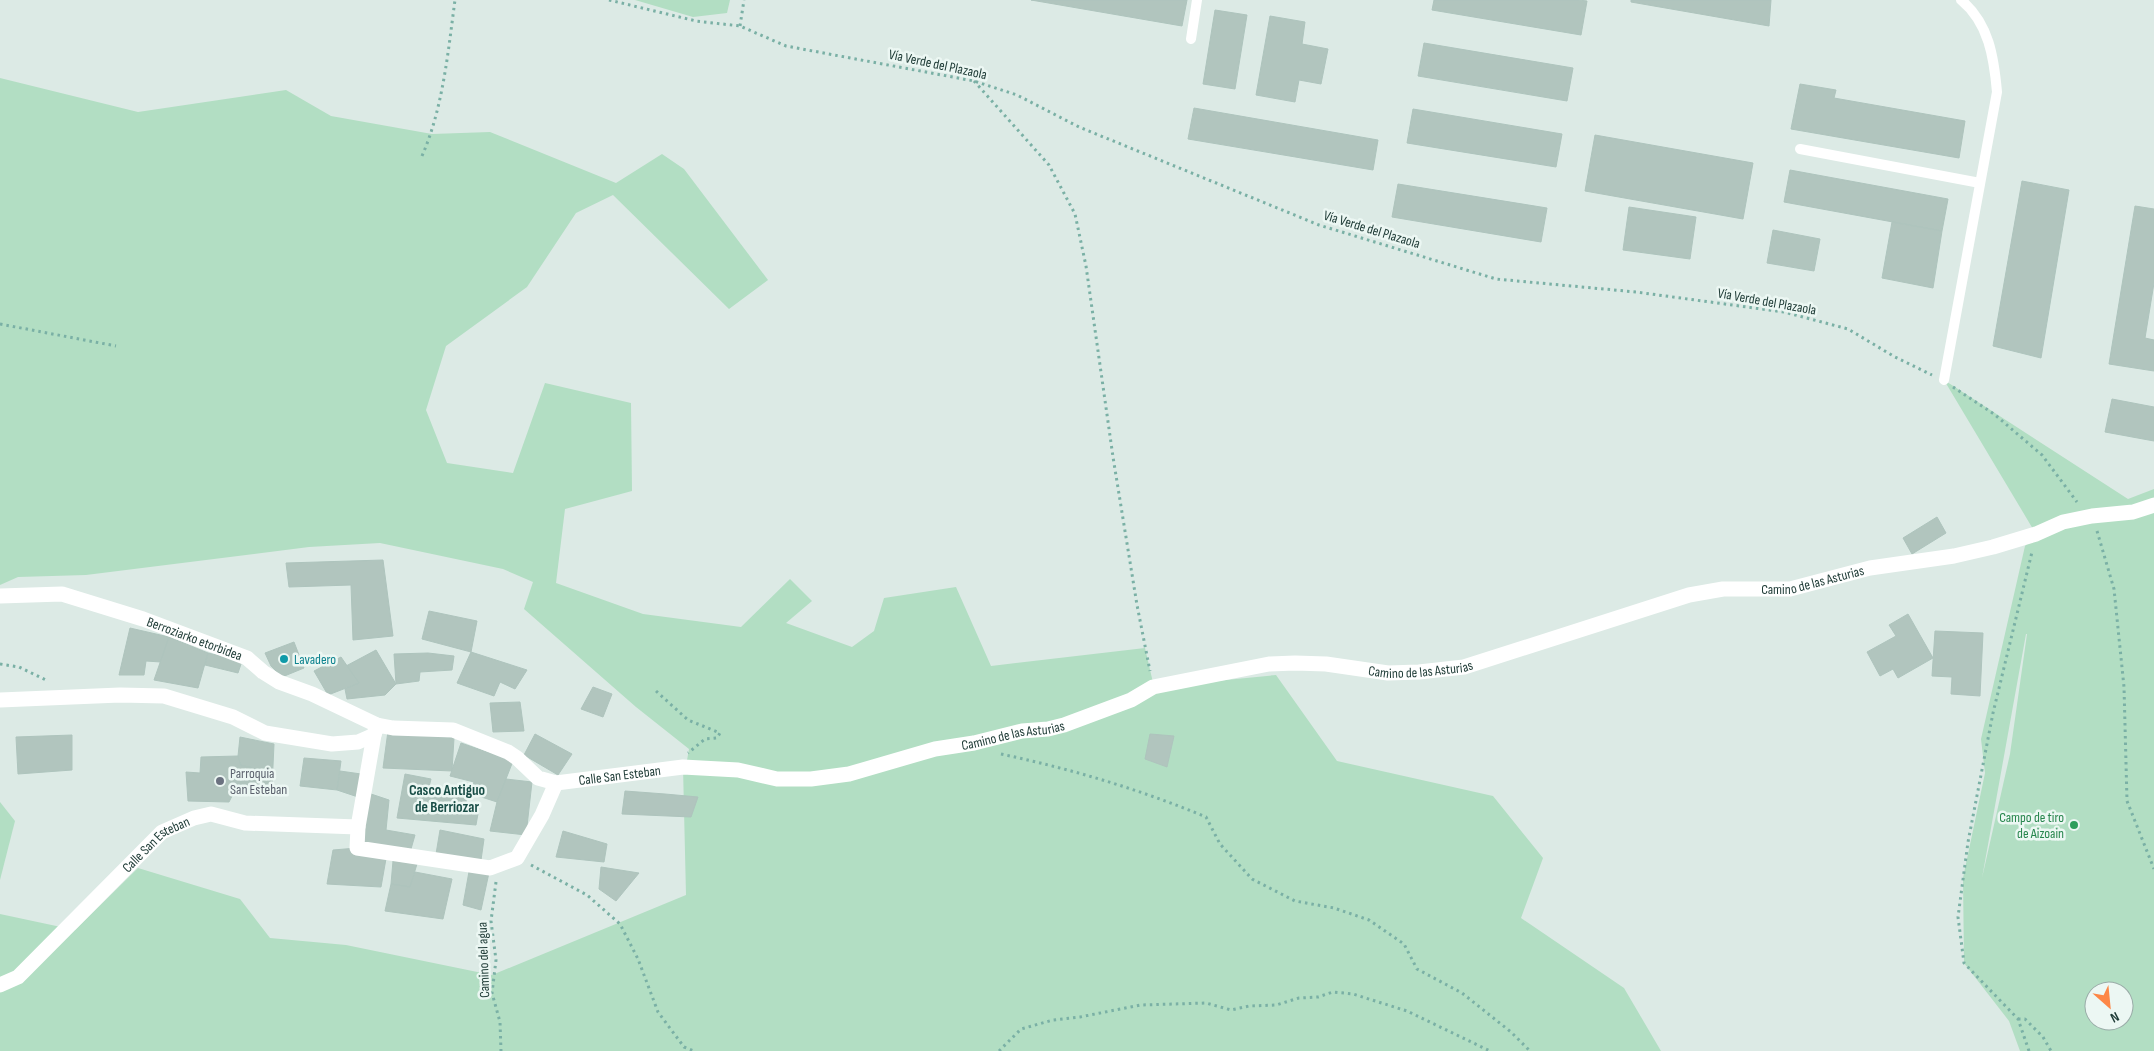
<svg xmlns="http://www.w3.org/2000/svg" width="2154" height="1051" font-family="'Sofia Sans Condensed',sans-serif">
<rect width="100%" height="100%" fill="#dceae5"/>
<!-- green -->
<g fill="#b2dec3" fill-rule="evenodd">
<path d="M 635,0 L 730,0 L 727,13 L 693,17 Z"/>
<path d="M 0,78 L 138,112 L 286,90 L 331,116 L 432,134 L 490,132 L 616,183 L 662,154 L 684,169 L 768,280 L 729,309 L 613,195 L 576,213 L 527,287 L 446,346 L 426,410 L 447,463 L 513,473 L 545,383 L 631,403 L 632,491 L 565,509 L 556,583 L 643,614 L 741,627 L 790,579 L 812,601 L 786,623 L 852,647 L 874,631 L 884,598 L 956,587 L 991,666 L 1145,648 L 1154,687 L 1276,675 L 1337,761 L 1493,796 L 1543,858 L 1521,918 L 1624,988 L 1661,1051 L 0,1051 L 0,914 L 75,930 L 138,868 L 240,899 L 270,938 L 346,945 L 492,975 L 686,895 L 683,767 L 686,766 L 689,749 L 636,707 L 524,609 L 533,582 L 503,569 L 380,543 L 309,547 L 86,575 L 18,577 L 0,585 Z"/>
<path d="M 1944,380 L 2128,499 L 2154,489 L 2154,1051 L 2020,1051 L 2009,1021 L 1964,963 L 1963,878 L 1985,773 L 1981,739 L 2025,546 L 2036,534 ZM 2027,634 L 2010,754 L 1982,878 L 2026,634 ZM 2094,991 L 2124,991 L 2124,1021 L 2094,1021 Z"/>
<path d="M 0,802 L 15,821 L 0,880 Z"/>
</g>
<!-- building -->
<g fill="#b1c5be" stroke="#aec4bd">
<path d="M 1031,0 L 1187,0 L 1182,26 Z"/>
<path d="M 1434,0 L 1579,0 L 1587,1 L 1581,35 L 1432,10 Z"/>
<path d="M 1631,0 L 1771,0 L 1769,26 L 1631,2 Z"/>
<path d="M 1215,10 L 1247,15 L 1235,89 L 1203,84 Z"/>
<path d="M 1270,16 L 1305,22 L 1302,44 L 1328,49 L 1321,84 L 1299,80 L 1295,102 L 1256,95 Z"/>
<path d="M 1424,43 L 1573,68 L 1567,101 L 1418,76 Z"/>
<path d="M 1800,84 L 1836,90 L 1834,98 L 1965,121 L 1959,158 L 1791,129 Z"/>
<path d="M 1194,108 L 1378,140 L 1373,170 L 1188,139 Z"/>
<path d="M 1413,109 L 1562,134 L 1556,167 L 1407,143 Z"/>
<path d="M 1595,135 L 1753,163 L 1743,219 L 1585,191 Z"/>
<path d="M 1790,170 L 1948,199 L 1942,231 L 1784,202 Z"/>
<path d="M 2022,181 L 2069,190 L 2041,358 L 1993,346 Z"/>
<path d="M 1398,184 L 1547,208 L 1541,242 L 1392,217 Z"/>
<path d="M 2135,206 L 2154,209 L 2154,283 L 2145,338 L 2154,340 L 2154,371 L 2109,364 Z"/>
<path d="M 1629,207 L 1696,217 L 1690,259 L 1623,250 Z"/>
<path d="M 1892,222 L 1942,231 L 1933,288 L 1882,278 Z"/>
<path d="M 1773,230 L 1820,239 L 1814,271 L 1767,263 Z"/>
<path d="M 2112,399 L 2154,407 L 2154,441 L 2105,432 Z"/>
<path d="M 1937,517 L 1946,533 L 1912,554 L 1903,538 Z"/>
<path d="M 383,560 L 393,636 L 353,640 L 351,585 L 289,587 L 286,563 Z"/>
<path d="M 429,611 L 477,621 L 471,652 L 422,639 Z"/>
<path d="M 1908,614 L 1933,658 L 1898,678 L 1893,669 L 1880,676 L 1867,652 L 1896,636 L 1889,625 Z"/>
<path d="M 130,628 L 169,637 L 161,662 L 146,661 L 144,675 L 119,675 Z"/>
<path d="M 1935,631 L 1983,633 L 1980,696 L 1951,694 L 1952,677 L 1932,676 Z"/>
<path d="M 169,637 L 208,653 L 198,688 L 154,680 Z"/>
<path d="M 294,642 L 304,668 L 282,677 L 271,666 L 265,653 Z"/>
<path d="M 376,650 L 396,684 L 385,695 L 347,699 L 345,689 L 359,683 L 346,666 Z"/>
<path d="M 471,652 L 527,670 L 515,689 L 500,682 L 494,696 L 457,683 Z"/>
<path d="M 208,653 L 242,661 L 238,673 L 205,665 Z"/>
<path d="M 428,653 L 454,656 L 452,670 L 420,672 L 419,681 L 396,684 L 394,654 Z"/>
<path d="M 341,657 L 359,683 L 328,695 L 314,671 Z"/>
<path d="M 593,687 L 612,694 L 603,717 L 581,709 Z"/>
<path d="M 520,702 L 524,731 L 493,732 L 490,703 Z"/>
<path d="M 388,731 L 454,738 L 452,771 L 383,768 Z"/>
<path d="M 535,734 L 572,754 L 558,775 L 524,755 Z"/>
<path d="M 1150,734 L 1174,736 L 1167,767 L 1145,759 Z"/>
<path d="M 72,735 L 72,770 L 18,774 L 16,737 Z"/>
<path d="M 240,737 L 274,744 L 272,788 L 253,790 L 251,767 L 241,766 L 238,756 Z"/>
<path d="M 461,743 L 513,761 L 497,802 L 469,793 L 474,782 L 450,776 Z"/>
<path d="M 238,756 L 241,766 L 251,767 L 253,790 L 235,790 L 229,802 L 188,801 L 186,772 L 200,773 L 201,757 Z"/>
<path d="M 304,758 L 341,761 L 337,790 L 300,786 Z"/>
<path d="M 340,771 L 361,774 L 358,797 L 337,790 Z"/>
<path d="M 405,774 L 431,779 L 428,791 L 456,794 L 466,799 L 467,807 L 479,808 L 476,825 L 397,818 Z"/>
<path d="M 506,779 L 532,782 L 526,835 L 490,831 L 497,802 Z"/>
<path d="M 625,791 L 665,794 L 698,797 L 691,817 L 622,814 Z"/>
<path d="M 365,792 L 389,800 L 386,830 L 415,835 L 409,856 L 357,848 Z"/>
<path d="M 440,830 L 484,839 L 480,867 L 435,860 Z"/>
<path d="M 563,831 L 607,844 L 604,862 L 556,857 Z"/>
<path d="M 357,848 L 387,853 L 381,887 L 327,884 L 333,850 Z"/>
<path d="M 393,861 L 417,864 L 410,887 L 391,884 Z"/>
<path d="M 470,866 L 490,868 L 481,910 L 463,905 Z"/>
<path d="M 601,867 L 639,873 L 616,901 L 599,889 Z"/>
<path d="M 415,872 L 452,879 L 443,919 L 385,911 L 391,884 L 410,887 Z"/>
</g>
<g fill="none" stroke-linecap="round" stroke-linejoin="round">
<!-- path -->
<g stroke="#7ab0a5" stroke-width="3" stroke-dasharray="2.5 4" stroke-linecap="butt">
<path d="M 609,0 L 696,21 L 740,26 L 786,46 L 974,81 L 1017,95 L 1079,127 L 1319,225 L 1496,279 L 1636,292 L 1784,312 L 1848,329 L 1895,357 L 1932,375"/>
<path d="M 740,26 L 744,0"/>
<path d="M 974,81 L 1049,165 L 1075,214 L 1086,266 L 1113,457 L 1137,605 L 1150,671"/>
<path d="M 422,156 C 443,108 448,52 455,0"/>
<path d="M 0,324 L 116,346"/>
<path d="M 1953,387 L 1994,414 L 2042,455 L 2077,502"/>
<path d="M 2097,531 L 2114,589 L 2124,687 L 2127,801 L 2154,869"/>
<path d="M 0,664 L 19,667 L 48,681"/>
<path d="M 656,691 L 688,720 L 720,733 L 717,738 L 705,739 L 688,753"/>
<path d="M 1001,754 C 1071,769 1139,789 1206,817 L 1220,844 L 1252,879 L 1295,901 L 1334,908 L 1369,920 L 1404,944 L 1417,969 L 1462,993 L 1511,1032 L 1530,1051"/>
<path d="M 531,865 L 587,895 L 620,924 L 638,959 L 658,1012 L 684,1047 L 694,1051"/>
<path d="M 496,882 L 491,921 L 496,960 L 492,993 L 500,1022 L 501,1051"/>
<path d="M 2018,1019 L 2025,1019 L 2043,1037 L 2051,1051"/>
<path d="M 999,1051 L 1021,1029 L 1053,1020 L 1080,1017 L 1141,1005 L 1206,1003 L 1231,1010 L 1249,1006 L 1276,1005 L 1299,998 L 1318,997 L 1333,992 L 1353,994 L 1407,1011 L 1490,1051"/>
<path d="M 2029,1051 L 2018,1019 L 1964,963 L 1958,917 L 1968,842 L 1993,713 L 2032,552"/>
</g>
<!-- service -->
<g stroke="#fff" stroke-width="10">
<path d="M 1191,39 L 1197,0"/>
<path d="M 1800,149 L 1980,183"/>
<path d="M 1944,380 L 1997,92 C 1994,58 1989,23 1961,0"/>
</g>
<!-- minor -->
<g stroke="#fff" stroke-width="15">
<path d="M 0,700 L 120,695 L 164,696 L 233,717 L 265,733 L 332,744 L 358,742 L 374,735"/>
<path id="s1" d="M 556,783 L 542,815 L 517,858 L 490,868 L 357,848 L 358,827 L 374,735 L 377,725 L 393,728 L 453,730 L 508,752 L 517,758 L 538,778 L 556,783 L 683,767 L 738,770 L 777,779 L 811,779 L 849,774 L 935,749 L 974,743 L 1022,731 L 1048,729 L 1064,725 L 1131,700 L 1153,687 L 1269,664 L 1295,663 L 1326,664 L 1388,673 L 1419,672 L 1464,667 L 1689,595 L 1723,589 L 1790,589 L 1870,568 L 1954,556 L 1993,547 L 2036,534 L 2063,522 L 2092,516 L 2133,512 L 2154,505"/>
<path id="s2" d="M 0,985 L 18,977 L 162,832 L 194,818 L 211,814 L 245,823 L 358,827"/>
</g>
<!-- tertiary -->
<path stroke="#fff" stroke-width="15" id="s3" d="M 0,596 L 62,594 L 143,619 L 247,658 L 263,672 L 279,682 L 312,694 L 377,725"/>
</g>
<!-- markers -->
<circle fill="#0f9aa8" stroke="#ecf7f3" stroke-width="2" cx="284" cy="659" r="5"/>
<circle fill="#6b7280" stroke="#ecf7f3" stroke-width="2" cx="220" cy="781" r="5"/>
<circle fill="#2e9e5b" stroke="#ecf7f3" stroke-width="2" cx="2074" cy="825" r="5"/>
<g text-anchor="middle" stroke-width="5" stroke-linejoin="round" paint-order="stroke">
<!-- street labels -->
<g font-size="14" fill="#1d3a35" stroke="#ecf7f3">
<text transform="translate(938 64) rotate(12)" y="5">Vía Verde del Plazaola</text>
<text transform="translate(1372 229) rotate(17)" y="5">Vía Verde del Plazaola</text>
<text transform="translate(1767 301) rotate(10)" y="5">Vía Verde del Plazaola</text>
<text dy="5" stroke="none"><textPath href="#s1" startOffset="1856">Camino de las Asturias</textPath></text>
<text dy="5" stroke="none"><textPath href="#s3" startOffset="202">Berroziarko etorbidea</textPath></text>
<text dy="5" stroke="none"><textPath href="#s1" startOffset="1451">Camino de las Asturias</textPath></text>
<text dy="5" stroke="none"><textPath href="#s1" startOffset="1031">Camino de las Asturias</textPath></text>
<text dy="5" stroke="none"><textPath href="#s1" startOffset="631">Calle San Esteban</textPath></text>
<text dy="5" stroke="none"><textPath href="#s2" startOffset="212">Calle San Esteban</textPath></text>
<text transform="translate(483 960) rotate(-92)" y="5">Camino del agua</text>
</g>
<!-- culture labels -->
<g font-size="14" fill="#0d838f" stroke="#ecf7f3" text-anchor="start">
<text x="294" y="664">Lavadero</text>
</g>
<!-- worship labels -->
<g font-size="14" fill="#5b616d" stroke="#ecf7f3" text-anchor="start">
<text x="230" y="778">Parroquia<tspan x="230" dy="16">San Esteban</tspan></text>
</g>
<!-- leisure labels -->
<g font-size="14" fill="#27864d" stroke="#ecf7f3" text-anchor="end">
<text x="2064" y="822">Campo de tiro<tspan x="2064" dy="16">de Aizoain</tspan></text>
</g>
<!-- neighbourhood labels -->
<g font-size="15" font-weight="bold" fill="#184d46" stroke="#ecf7f3">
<text x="447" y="795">Casco Antiguo<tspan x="447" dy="17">de Berriozar</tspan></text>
</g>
</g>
<!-- north arrow -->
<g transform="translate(2109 1006) rotate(153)"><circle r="24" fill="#ecf7f3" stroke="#99aba7"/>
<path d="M0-4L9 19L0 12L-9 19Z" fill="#fd8746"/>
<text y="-8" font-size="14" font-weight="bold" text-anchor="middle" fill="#1d3a35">N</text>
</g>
</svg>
